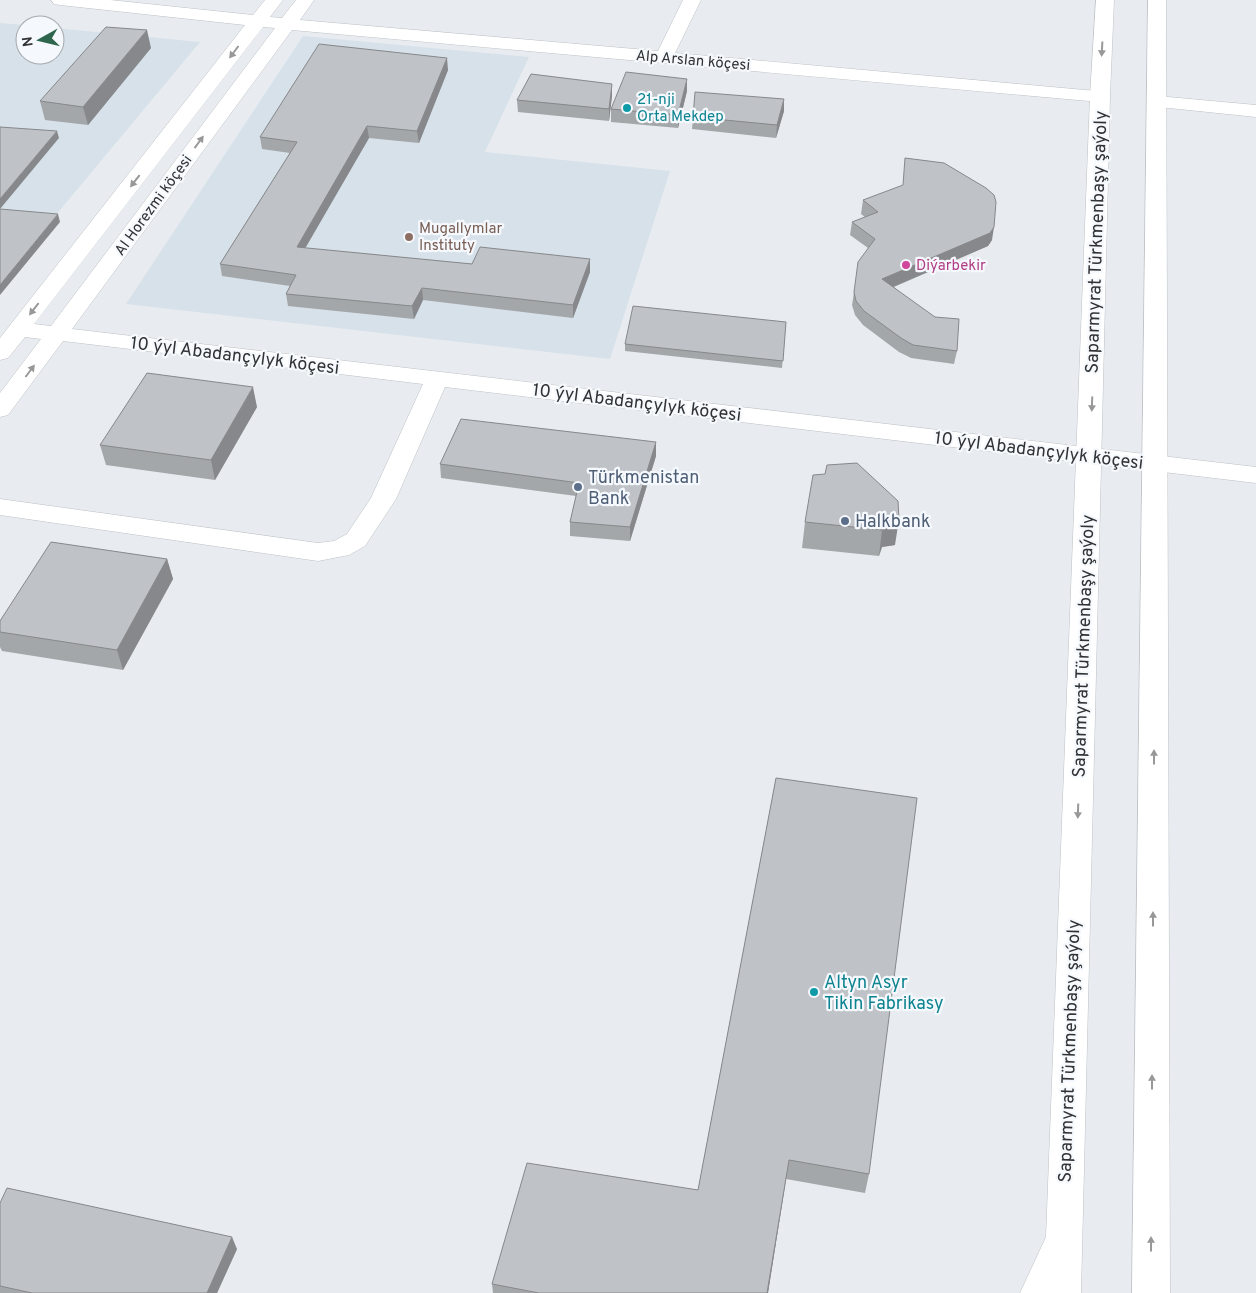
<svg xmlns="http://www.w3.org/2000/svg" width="1256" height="1293" font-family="Overpass,sans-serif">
<rect width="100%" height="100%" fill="#e8ecf0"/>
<!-- built -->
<g fill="#d7e1ea">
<path d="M 0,23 L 25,25 L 25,55 L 55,55 L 55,28 L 200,42 L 0,282 Z"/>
<path d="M 303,36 L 529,57 L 485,152 L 670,171 L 610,359 L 126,304 Z"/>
</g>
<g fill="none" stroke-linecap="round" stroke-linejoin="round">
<!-- minor casing -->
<g stroke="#bdc1c5" stroke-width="1">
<g id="minor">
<path d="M 51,0 L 110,0 L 253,15 L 265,0 L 283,0 L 270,17 L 282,18 L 296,0 L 314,0 L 300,20 L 658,51 L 683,0 L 701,0 L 675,53 L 1107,92 L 1110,96 L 1107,100 L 1100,102 L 292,30 L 72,329 L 1256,467 L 1256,483 L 445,387 L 396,499 L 365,546 L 349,555 L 318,561 L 0,515 L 0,499 L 318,543 L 334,541 L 347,534 L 371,498 L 423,384 L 63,341 L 8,415 L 0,417 L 0,393 L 41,339 L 25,337 L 8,358 L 0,360 L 0,338 L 245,25 L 60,5 L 54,4 ZM 263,27 L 275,28 L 51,326 L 34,324 Z"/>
<path d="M 1157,96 L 1256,105 L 1256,117 L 1150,106 L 1147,102 L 1150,98 Z"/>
</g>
</g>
<!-- major casing -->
<g stroke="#bdc1c5" stroke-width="1">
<g id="major">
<path d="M 1096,0 L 1114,0 L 1110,96 L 1081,1293 L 1020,1293 L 1046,1237 L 1090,96 Z"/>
<path d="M 1148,0 L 1166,0 L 1170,1293 L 1132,1293 Z"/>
</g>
</g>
<!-- minor -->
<use href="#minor" fill="#fff" fill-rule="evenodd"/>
<!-- major -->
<use href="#major" fill="#fff" fill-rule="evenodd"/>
</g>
<!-- wall -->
<g fill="#a4a7aa">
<path d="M 151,48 L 88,125 L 45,120 L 40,101 Z"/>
<path d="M 448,70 L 419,143 L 369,138 L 305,248 L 472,264 L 590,272 L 573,318 L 423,300 L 414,319 L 288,306 L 286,294 L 290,286 L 222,276 L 220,264 L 290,153 L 262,149 L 260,137 Z"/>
<path d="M 687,91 L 678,128 L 611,122 L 611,109 Z"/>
<path d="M 612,96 L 609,121 L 518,112 L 517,100 Z"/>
<path d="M 784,111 L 776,138 L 692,129 L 693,117 Z"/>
<path d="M 863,200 L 992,240 L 988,246 L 894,287 L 957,351 L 954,364 L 911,358 L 899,352 L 863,325 L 855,315 L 852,305 L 854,292 L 868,248 L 850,235 L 852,222 L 865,217 L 861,214 Z"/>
<path d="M 786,322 L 782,368 L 625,351 L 625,344 Z"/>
<path d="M 257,407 L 215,480 L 106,465 L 100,445 Z"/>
<path d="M 656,442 L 656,456 L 630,541 L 570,536 L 570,522 L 576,496 L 441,478 L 440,464 Z"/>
<path d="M 827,465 L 895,545 L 882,547 L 879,556 L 802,548 L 805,522 L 825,474 Z"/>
<path d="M 167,559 L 173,579 L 123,670 L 2,651 L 0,647 L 0,621 Z"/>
<path d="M 776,778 L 869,1174 L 865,1193 L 786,1179 L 768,1293 L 493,1293 L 492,1284 L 698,1190 Z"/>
<path d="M 0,1203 L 237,1249 L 217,1293 L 0,1293 Z"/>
</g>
<!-- shaded-wall -->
<g fill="#86888b">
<path d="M 147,30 L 151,48 L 88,125 L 83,107 Z"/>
<path d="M 447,58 L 448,70 L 419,143 L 417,131 Z"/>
<path d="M 687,79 L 687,91 L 678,128 L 678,115 Z"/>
<path d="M 612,84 L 612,96 L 609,121 L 609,109 Z"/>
<path d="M 784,99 L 784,111 L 776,138 L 777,125 Z"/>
<path d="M 367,126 L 369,138 L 299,259 L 297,247 Z"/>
<path d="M 57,131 L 59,138 L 0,209 L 0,199 Z"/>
<path d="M 58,214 L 60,222 L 0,295 L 0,285 Z"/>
<path d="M 994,227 L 992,240 L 988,246 L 881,292 L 882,279 Z"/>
<path d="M 590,259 L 590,272 L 573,318 L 573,305 Z"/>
<path d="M 422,288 L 423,300 L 414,319 L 412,306 Z"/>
<path d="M 253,387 L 257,407 L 215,480 L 211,460 Z"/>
<path d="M 656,442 L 656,456 L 630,541 L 630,527 Z"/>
<path d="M 899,519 L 895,545 L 882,547 L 879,556 L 882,530 L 886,521 Z"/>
<path d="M 167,559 L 173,579 L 123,670 L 117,650 Z"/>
<path d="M 789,1160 L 768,1293 L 767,1293 Z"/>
<path d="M 232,1237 L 237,1249 L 217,1293 L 207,1293 Z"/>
</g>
<!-- building -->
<g fill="#bfc2c6" stroke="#86888b">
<path d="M 106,27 L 147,30 L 83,107 L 40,101 Z"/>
<path d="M 319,44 L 447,58 L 417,131 L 367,126 L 297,247 L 472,264 L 480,247 L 590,259 L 573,305 L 422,288 L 412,306 L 286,294 L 296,275 L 220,264 L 297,142 L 260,137 Z"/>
<path d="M 626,72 L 687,79 L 678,115 L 611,109 Z"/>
<path d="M 531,74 L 612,84 L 609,109 L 517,100 Z"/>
<path d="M 695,92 L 784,99 L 777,125 L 693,117 Z"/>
<path d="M 0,127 L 57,131 L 0,199 Z"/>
<path d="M 905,158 L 944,163 L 986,188 L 994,195 L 996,202 L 994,227 L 990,233 L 882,279 L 935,317 L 959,319 L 957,351 L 913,345 L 901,338 L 864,311 L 856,301 L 854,292 L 858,262 L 875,239 L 852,222 L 878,212 L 863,200 L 903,185 Z"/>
<path d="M 0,209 L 58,214 L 0,285 Z"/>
<path d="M 633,306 L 786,322 L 783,361 L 625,344 Z"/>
<path d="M 147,373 L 253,387 L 211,460 L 100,445 Z"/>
<path d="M 461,419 L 656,442 L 630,527 L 570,522 L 579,483 L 440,464 Z"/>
<path d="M 857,463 L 898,501 L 899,519 L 886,521 L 882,530 L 805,522 L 813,475 L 825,474 L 827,465 Z"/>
<path d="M 51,542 L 167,559 L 117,650 L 0,632 L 0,621 Z"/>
<path d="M 776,778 L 917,798 L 869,1174 L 789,1160 L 767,1293 L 539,1293 L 492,1284 L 527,1163 L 698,1190 Z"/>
<path d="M 7,1188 L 232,1237 L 207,1293 L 32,1293 L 0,1286 L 0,1203 Z"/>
</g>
<!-- one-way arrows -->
<defs><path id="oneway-solid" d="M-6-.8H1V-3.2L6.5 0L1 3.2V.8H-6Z" transform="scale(1.25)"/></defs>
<g fill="#989899">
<use href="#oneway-solid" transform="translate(1102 49) rotate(93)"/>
<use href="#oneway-solid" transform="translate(234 52) rotate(127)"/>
<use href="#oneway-solid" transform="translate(199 142) rotate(-54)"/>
<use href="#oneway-solid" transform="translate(135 181) rotate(128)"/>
<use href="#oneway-solid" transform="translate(34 309) rotate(128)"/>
<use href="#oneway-solid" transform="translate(30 371) rotate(-53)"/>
<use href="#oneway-solid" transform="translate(1092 404) rotate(92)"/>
<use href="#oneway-solid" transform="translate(1154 757) rotate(-90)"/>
<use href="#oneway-solid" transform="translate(1078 811) rotate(92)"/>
<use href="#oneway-solid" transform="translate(1153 919) rotate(-90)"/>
<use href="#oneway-solid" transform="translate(1152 1082) rotate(-90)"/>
<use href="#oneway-solid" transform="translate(1151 1244) rotate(-90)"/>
</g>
<!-- markers -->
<g fill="#0f9aa8" stroke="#f5f9fd" stroke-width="2">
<circle cx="627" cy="108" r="5"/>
<circle cx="814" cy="992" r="5"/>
</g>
<circle fill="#8d6e63" stroke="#f5f9fd" stroke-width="2" cx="409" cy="237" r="5"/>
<circle fill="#d1479c" stroke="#f5f9fd" stroke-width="2" cx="906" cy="265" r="5"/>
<g fill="#5c6f8a" stroke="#f5f9fd" stroke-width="2">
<circle cx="578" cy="487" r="5"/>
<circle cx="845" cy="521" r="5"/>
</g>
<g text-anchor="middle" stroke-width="4.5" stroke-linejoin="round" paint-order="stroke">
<!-- far-street labels -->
<g font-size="15" fill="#303233" stroke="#f5f9fd">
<text transform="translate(693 60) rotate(5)" y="5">Alp Arslan köçesi</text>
<text transform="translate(153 205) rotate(-54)" y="5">Al Horezmi köçesi</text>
</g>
<!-- far-culture labels -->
<g font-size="15" fill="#0d838f" stroke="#f5f9fd" text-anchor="start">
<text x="637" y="104">21-nji<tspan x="637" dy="17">Orta Mekdep</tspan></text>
</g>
<!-- far-education labels -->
<g font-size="15" fill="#785e54" stroke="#f5f9fd" text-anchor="start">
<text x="419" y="233">Mugallymlar<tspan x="419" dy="17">Instituty</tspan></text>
</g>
<!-- far-hotel labels -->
<g font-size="15" fill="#b23c85" stroke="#f5f9fd" text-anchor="start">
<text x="916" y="270">Diýarbekir</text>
</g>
<!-- street labels -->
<g font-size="18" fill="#303233" stroke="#f5f9fd">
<text transform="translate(1096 242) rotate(-88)" y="6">Saparmyrat Türkmenbaşy şaýoly</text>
<text transform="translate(235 355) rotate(7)" y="6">10 ýyl Abadançylyk köçesi</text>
<text transform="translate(637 402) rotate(7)" y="6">10 ýyl Abadançylyk köçesi</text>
<text transform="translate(1039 450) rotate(7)" y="6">10 ýyl Abadançylyk köçesi</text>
<text transform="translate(1083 646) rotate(-88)" y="6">Saparmyrat Türkmenbaşy şaýoly</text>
<text transform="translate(1069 1051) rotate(-88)" y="6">Saparmyrat Türkmenbaşy şaýoly</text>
</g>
<!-- service labels -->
<g font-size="18" fill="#4e5e75" stroke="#f5f9fd" text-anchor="start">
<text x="588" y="483">Türkmenistan<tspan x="588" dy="21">Bank</tspan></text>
<text x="855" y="527">Halkbank</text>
</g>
<!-- culture labels -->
<g font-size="18" fill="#0d838f" stroke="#f5f9fd" text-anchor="start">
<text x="824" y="988">Altyn Asyr<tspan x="824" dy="21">Tikin Fabrikasy</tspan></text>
</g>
</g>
<!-- north arrow -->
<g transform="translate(40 40) rotate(262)"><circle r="24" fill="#f5f9fd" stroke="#a6a9ac"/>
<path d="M0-4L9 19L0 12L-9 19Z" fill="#2d654d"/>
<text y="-8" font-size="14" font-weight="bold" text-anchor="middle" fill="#303233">N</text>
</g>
</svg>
